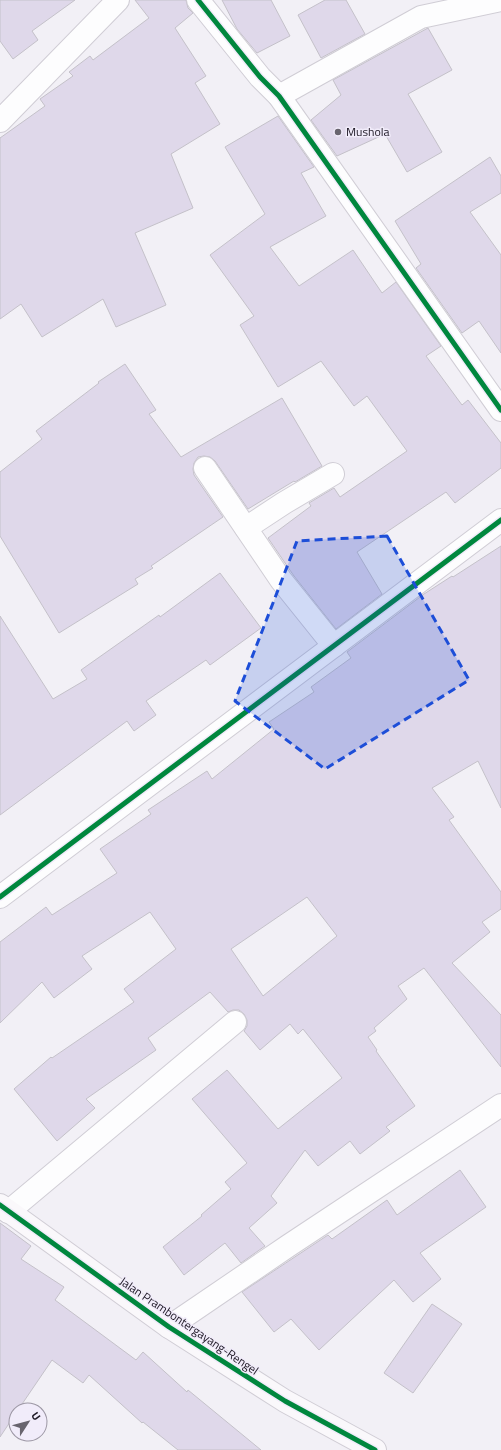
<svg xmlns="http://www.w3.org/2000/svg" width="501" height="1450" font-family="'Titillium Web',sans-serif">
<rect width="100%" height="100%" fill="#f2f0f6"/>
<!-- building -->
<g fill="#dfd8ea" stroke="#c4c1c9" fill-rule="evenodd">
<path d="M 0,0 L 75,0 L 32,31 L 38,40 L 13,59 L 0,41 Z"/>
<path d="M 135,0 L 186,0 L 188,8 L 193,13 L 175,28 L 206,76 L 195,83 L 220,124 L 171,154 L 193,208 L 135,233 L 166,305 L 116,327 L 103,299 L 42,337 L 21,304 L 0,319 L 0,138 L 45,106 L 40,99 L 73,76 L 69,72 L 90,56 L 93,60 L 149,18 Z"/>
<path d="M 222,0 L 271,0 L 290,36 L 257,53 L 237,29 Z"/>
<path d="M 325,0 L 346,0 L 365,34 L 321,58 L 298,15 Z"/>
<path d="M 428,28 L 452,70 L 408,94 L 442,152 L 407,172 L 385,134 L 337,156 L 311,120 L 341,95 L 333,80 Z"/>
<path d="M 278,116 L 314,167 L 301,173 L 326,216 L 270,247 L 299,286 L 353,250 L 382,293 L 396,282 L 441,346 L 426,356 L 462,405 L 468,400 L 501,443 L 501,468 L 455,503 L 446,492 L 357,552 L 382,594 L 336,629 L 294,576 L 268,538 L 311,506 L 309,503 L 334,488 L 340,497 L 407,451 L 367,396 L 354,406 L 321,361 L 278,387 L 240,325 L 254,316 L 210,255 L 265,214 L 225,147 Z"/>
<path d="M 490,157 L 501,176 L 501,193 L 470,212 L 501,255 L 501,353 L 479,321 L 462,333 L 416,268 L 421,264 L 395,221 Z"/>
<path d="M 125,364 L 156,410 L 149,414 L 181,457 L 282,398 L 322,466 L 295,482 L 294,481 L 248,509 L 215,461 L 210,457 L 204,456 L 198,457 L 194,463 L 193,469 L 194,475 L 223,517 L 151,566 L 153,568 L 135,579 L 138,584 L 59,633 L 0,536 L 0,472 L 42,439 L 36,431 L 99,383 L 98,382 Z"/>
<path d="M 501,546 L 501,808 L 478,761 L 432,788 L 454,817 L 449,820 L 501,892 L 501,909 L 482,922 L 490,932 L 452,963 L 501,1015 L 501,1067 L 424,968 L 398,986 L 407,999 L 374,1028 L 376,1031 L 368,1037 L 377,1050 L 376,1051 L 415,1106 L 386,1127 L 390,1131 L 360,1154 L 350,1141 L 318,1166 L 305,1150 L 271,1196 L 277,1203 L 249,1228 L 265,1246 L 241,1263 L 225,1243 L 184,1275 L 163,1247 L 202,1216 L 201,1215 L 231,1189 L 225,1182 L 247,1163 L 192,1099 L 227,1070 L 278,1129 L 342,1078 L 303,1029 L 298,1034 L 290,1024 L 260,1050 L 244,1031 L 247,1026 L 247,1020 L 244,1014 L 239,1010 L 233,1010 L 228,1012 L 210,992 L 148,1038 L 156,1050 L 86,1099 L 95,1108 L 57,1141 L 14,1089 L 51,1057 L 52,1058 L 134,1002 L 124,989 L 176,949 L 150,912 L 82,956 L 92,969 L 54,998 L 42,982 L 0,1023 L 0,942 L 46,907 L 52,915 L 117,873 L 100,849 L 151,814 L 148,810 L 207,771 L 212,779 L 274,729 L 269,722 L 314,692 L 311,687 L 351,658 L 347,652 L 424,594 L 452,576 L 453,577 ZM 307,897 L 337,936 L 263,996 L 231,949 Z"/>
<path d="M 220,573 L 261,628 L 210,665 L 206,660 L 146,701 L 156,715 L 134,731 L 127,721 L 0,815 L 0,616 L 53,699 L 87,679 L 81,670 L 159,615 L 160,617 Z"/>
<path d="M 460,1170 L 486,1207 L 420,1253 L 441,1279 L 413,1302 L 394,1280 L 319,1350 L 291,1319 L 274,1332 L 242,1292 L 328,1235 L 332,1239 L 387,1200 L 397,1215 Z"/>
<path d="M 0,1223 L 31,1246 L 21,1259 L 64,1287 L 55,1300 L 136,1360 L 143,1352 L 187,1392 L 188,1390 L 261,1450 L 178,1450 L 143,1422 L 142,1423 L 89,1375 L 83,1383 L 52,1360 L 18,1410 L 16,1410 L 16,1413 L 0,1437 Z"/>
<path d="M 432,1304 L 462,1324 L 413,1393 L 384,1373 Z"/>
</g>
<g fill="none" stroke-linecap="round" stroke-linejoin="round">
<!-- street casing -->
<g stroke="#d0cdd5" stroke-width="24">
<g id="street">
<path d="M 198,0 L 260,77 L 279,96 L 501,410"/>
<path d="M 279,96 L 421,17 L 501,0"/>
<path d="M 0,121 L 118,0"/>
<path d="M 205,468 L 281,580 L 334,646"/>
<path d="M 246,528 L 284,503 L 333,474"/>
<path d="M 0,897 L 501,520"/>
<path d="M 8,1212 L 235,1022"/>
<path d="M 169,1327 L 288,1246 L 501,1105"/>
</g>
</g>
<!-- secondary casing -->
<g stroke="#d0cdd5" stroke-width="24">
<path id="secondary" d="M 0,1205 L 169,1327 L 285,1401 L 375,1450"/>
</g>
<!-- street -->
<use href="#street" stroke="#fdfdfe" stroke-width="22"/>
<!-- secondary -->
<use href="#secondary" stroke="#faf8fb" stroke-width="22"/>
<!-- cycleway casing -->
<g stroke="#f1ecfa" stroke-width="8">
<g id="cycleway">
<path d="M 198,0 L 260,77 L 279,96 L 501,410"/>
<path d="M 0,897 L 501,520"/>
<path d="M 0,1205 L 169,1327 L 285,1401 L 375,1450"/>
</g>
</g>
<!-- cycleway -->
<use href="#cycleway" stroke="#00873e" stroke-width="5"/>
</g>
<!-- marked area -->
<path fill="#1d4ed8" fill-opacity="0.2" stroke="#1d4ed8" stroke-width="3" stroke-dasharray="8 5" stroke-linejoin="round" d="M 387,536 L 469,680 L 325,769 L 235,701 L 297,541 Z"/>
<!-- markers -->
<circle fill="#68646e" stroke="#f1ecfa" stroke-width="1.5" cx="338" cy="132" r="4"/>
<g text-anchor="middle" stroke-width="3" stroke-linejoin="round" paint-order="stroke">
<!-- poi labels -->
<g font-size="12" fill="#1d1824" stroke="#f1ecfa" text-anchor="start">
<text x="346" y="136">Mushola</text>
</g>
<!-- street labels -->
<g font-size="12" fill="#1d1824" stroke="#f1ecfa">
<text transform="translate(189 1326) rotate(34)" y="4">Jalan Prambontergayang-Rengel</text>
</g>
</g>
<!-- north arrow -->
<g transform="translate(28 1422) rotate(54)"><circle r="19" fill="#f1ecfa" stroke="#9c97a4"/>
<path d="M0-3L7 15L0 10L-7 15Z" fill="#68646e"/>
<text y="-6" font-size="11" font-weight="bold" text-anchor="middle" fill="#1d1824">U</text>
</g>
</svg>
